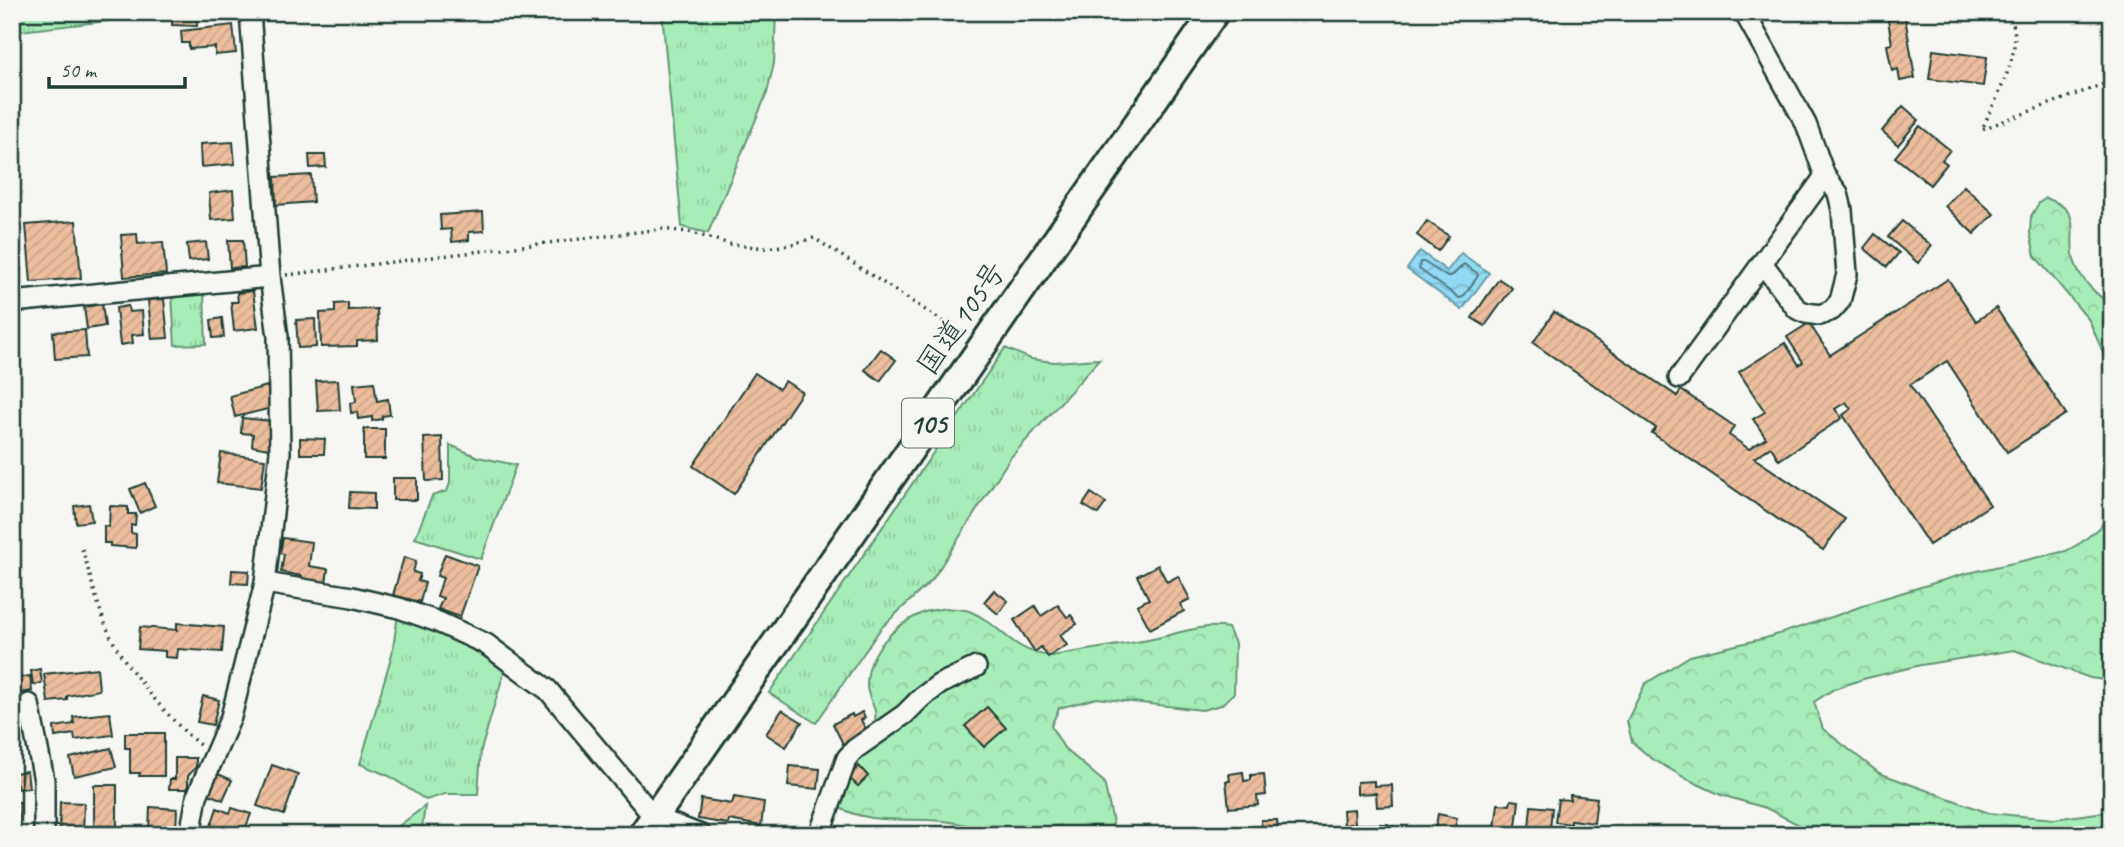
<svg xmlns="http://www.w3.org/2000/svg" width="2124" height="847" font-family="Caveat,'Klee One',sans-serif">
<defs>
<pattern id="grass-tufts" width="24" height="20" patternUnits="userSpaceOnUse" patternTransform="scale(1.75)"><rect width="24" height="20" fill="#a7edb9"/><path d="M3 7l-1-3M5 7V3M7 7l1-3M15 17l-1-3M17 17v-4M19 17l1-3" fill="none" stroke="#8fcca0"/></pattern>
<pattern id="forest-crowns" width="20" height="18" patternUnits="userSpaceOnUse" patternTransform="scale(1.75)"><rect width="20" height="18" fill="#a7edb9"/><path d="M2 6a3 3 0 1 1 6 0M12 15a3 3 0 1 1 6 0" fill="none" stroke="#8fcca0"/></pattern>
<pattern id="water-waves" width="16" height="10" patternUnits="userSpaceOnUse" patternTransform="scale(1.75)"><rect width="16" height="10" fill="#92d9f4"/><path d="M0 5q4-4 8 0t8 0" fill="none" stroke="#7dbbd2"/></pattern>
<pattern id="building-hatch" width="6" height="6" patternUnits="userSpaceOnUse" patternTransform="scale(1.75)"><rect width="6" height="6" fill="#edbe9d"/><path d="M-1 1l2-2M0 6l6-6M5 7l2-2" fill="none" stroke="#cba488"/></pattern>
</defs>
<rect width="100%" height="100%" fill="#f6f6f2"/>
<filter id="ink" filterUnits="userSpaceOnUse"><feTurbulence type="fractalNoise" baseFrequency=".0143" numOctaves="2"/><feDisplacementMap in="SourceGraphic" scale="14" xChannelSelector="R" yChannelSelector="G"/><feConvolveMatrix kernelMatrix="1 2 1 2 8 2 1 2 1" color-interpolation-filters="sRGB"/></filter>
<g filter="url(#ink)">
<!-- grass -->
<g fill="url(#grass-tufts)" stroke="#639576" stroke-width="2">
<path d="M 12,12 L 102,12 L 108,21 L 12,32 Z"/>
<path d="M 662,12 L 776,12 L 774,63 L 767,93 L 708,233 L 682,227 Z"/>
<path d="M 204,293 L 206,344 L 175,345 L 172,295 Z"/>
<path d="M 1005,348 L 1031,359 L 1054,362 L 1100,359 L 1010,458 L 932,580 L 881,628 L 816,723 L 769,693 Z"/>
<path d="M 450,445 L 478,457 L 516,465 L 481,559 L 415,538 L 432,496 L 447,491 L 450,483 Z"/>
<path d="M 398,615 L 462,644 L 505,669 L 481,750 L 478,794 L 445,794 L 426,800 L 389,776 L 360,764 L 392,654 Z"/>
<path d="M 425,806 L 421,835 L 387,835 Z"/>
</g>
<!-- forest -->
<g fill="url(#forest-crowns)" stroke="#639576" stroke-width="2">
<path d="M 2046,198 C 2086,212 2067,231 2074,260 C 2080,280 2096,294 2112,306 L 2112,373 L 2089,320 L 2035,256 L 2030,233 L 2031,216 L 2039,203 Z"/>
<path d="M 2112,507 L 2112,681 L 2090,678 L 2014,650 L 1921,665 L 1863,679 L 1834,689 L 1814,702 L 1823,729 L 1879,773 L 1989,813 L 2054,819 L 2112,811 L 2112,835 L 1819,835 L 1766,808 L 1721,795 L 1687,779 L 1651,758 L 1632,742 L 1627,721 L 1645,684 L 1690,656 L 1766,638 L 1835,616 L 1881,599 L 1964,574 L 2066,551 L 2082,542 L 2101,526 Z"/>
<path d="M 946,608 C 953,609 962,609 969,611 C 1002,624 1010,652 1052,656 C 1084,650 1116,646 1148,640 C 1175,635 1201,623 1228,628 L 1235,643 L 1234,693 L 1221,705 L 1202,710 L 1097,698 L 1059,708 L 1051,726 L 1064,748 L 1104,782 L 1113,822 L 1111,835 L 982,835 L 980,828 C 968,826 955,822 943,821 C 903,817 873,826 836,806 L 831,784 L 874,726 C 880,707 867,701 867,685 C 867,653 892,627 920,614 C 927,610 938,610 946,608 Z"/>
</g>
<!-- water -->
<path fill="url(#water-waves)" stroke="#649ba7" stroke-width="2" d="M 1420,251 L 1447,271 L 1461,253 L 1489,273 L 1462,310 L 1407,269 Z"/>
<g fill="none" stroke-linecap="round" stroke-linejoin="round">
<!-- shore -->
<path stroke="#4d7b81" stroke-width="2" d="M 1420,262 L 1424,262 L 1447,277 L 1453,275 L 1464,264 L 1477,273 L 1478,276 L 1463,297 L 1459,298 L 1419,269 Z"/>
</g>
<!-- building -->
<g fill="url(#building-hatch)" stroke="#1f3d34" stroke-width="2">
<path d="M 173,12 L 198,12 L 197,26 L 172,25 Z"/>
<path d="M 1905,17 L 1915,78 L 1900,81 L 1898,69 L 1892,71 L 1887,45 L 1892,44 L 1888,20 Z"/>
<path d="M 233,25 L 236,53 L 215,55 L 215,47 L 189,49 L 189,43 L 182,43 L 181,31 Z"/>
<path d="M 1933,50 L 1987,57 L 1983,86 L 1929,79 Z"/>
<path d="M 1903,106 L 1919,120 L 1898,145 L 1882,131 Z"/>
<path d="M 1920,126 L 1950,150 L 1942,160 L 1947,164 L 1930,185 L 1895,157 Z"/>
<path d="M 233,142 L 235,164 L 201,167 L 200,144 Z"/>
<path d="M 309,155 L 325,155 L 326,167 L 310,168 Z"/>
<path d="M 311,175 L 313,202 L 276,205 L 275,177 Z"/>
<path d="M 1964,186 L 1994,214 L 1974,234 L 1945,206 Z"/>
<path d="M 233,190 L 235,218 L 211,220 L 209,193 Z"/>
<path d="M 483,212 L 484,231 L 469,232 L 469,240 L 452,242 L 451,229 L 441,230 L 440,215 Z"/>
<path d="M 76,221 L 81,278 L 31,282 L 26,225 Z"/>
<path d="M 1427,221 L 1449,236 L 1438,251 L 1417,235 Z"/>
<path d="M 1902,221 L 1932,246 L 1918,263 L 1888,237 Z"/>
<path d="M 137,234 L 138,244 L 163,242 L 166,274 L 124,277 L 121,235 Z"/>
<path d="M 1875,234 L 1899,253 L 1887,267 L 1864,248 Z"/>
<path d="M 228,240 L 243,240 L 245,267 L 230,268 Z"/>
<path d="M 206,242 L 208,259 L 189,261 L 187,244 Z"/>
<path d="M 1499,279 L 1512,288 L 1485,326 L 1472,318 Z"/>
<path d="M 1948,279 L 1976,321 L 1996,308 L 2066,414 L 2007,452 L 1947,361 L 1910,385 L 1990,505 L 1929,545 L 1843,415 L 1851,409 L 1846,402 L 1835,409 L 1842,418 L 1779,460 L 1771,447 L 1754,458 L 1845,519 L 1823,550 L 1652,433 L 1656,428 L 1533,343 L 1554,312 L 1677,396 L 1681,390 L 1734,426 L 1729,435 L 1749,449 L 1766,438 L 1753,419 L 1765,412 L 1739,372 L 1785,343 L 1799,365 L 1803,362 L 1787,337 L 1809,323 L 1830,355 Z"/>
<path d="M 253,291 L 258,328 L 234,331 L 231,302 L 238,302 L 237,293 Z"/>
<path d="M 164,299 L 168,338 L 152,339 L 148,300 Z"/>
<path d="M 348,303 L 348,310 L 377,309 L 378,340 L 357,341 L 357,346 L 321,347 L 320,313 L 335,312 L 335,304 Z"/>
<path d="M 102,304 L 105,326 L 87,329 L 84,307 Z"/>
<path d="M 128,306 L 129,312 L 142,311 L 144,334 L 132,335 L 133,343 L 120,345 L 116,308 Z"/>
<path d="M 222,318 L 224,337 L 213,338 L 211,320 Z"/>
<path d="M 315,319 L 316,347 L 298,348 L 296,320 Z"/>
<path d="M 85,330 L 87,357 L 55,359 L 53,332 Z"/>
<path d="M 881,349 L 896,360 L 880,381 L 865,370 Z"/>
<path d="M 755,373 L 779,389 L 785,381 L 802,392 L 734,494 L 693,466 Z"/>
<path d="M 338,380 L 340,410 L 318,411 L 316,381 Z"/>
<path d="M 374,382 L 377,401 L 388,399 L 390,415 L 382,416 L 382,419 L 372,421 L 372,417 L 358,419 L 357,412 L 351,413 L 350,403 L 356,402 L 354,384 Z"/>
<path d="M 267,386 L 272,408 L 235,417 L 230,396 Z"/>
<path d="M 242,418 L 272,421 L 269,449 L 252,446 L 253,434 L 241,433 Z"/>
<rect x="364" y="429" width="21" height="30"/>
<path d="M 442,437 L 443,480 L 426,481 L 424,438 Z"/>
<path d="M 300,438 L 325,439 L 324,454 L 300,454 Z"/>
<path d="M 221,453 L 265,459 L 261,488 L 217,483 Z"/>
<rect x="393" y="478" width="24" height="22"/>
<path d="M 145,483 L 155,506 L 140,513 L 130,489 Z"/>
<path d="M 350,492 L 374,493 L 374,509 L 349,508 Z"/>
<path d="M 1091,493 L 1106,503 L 1098,514 L 1083,505 Z"/>
<path d="M 89,504 L 92,521 L 76,523 L 74,506 Z"/>
<path d="M 110,506 L 128,507 L 128,514 L 136,514 L 135,525 L 131,525 L 131,533 L 136,534 L 136,548 L 110,546 L 110,543 L 104,543 L 104,526 L 109,527 Z"/>
<path d="M 283,538 L 312,542 L 309,566 L 328,569 L 326,584 L 302,581 L 302,576 L 281,572 L 284,554 L 280,553 Z"/>
<path d="M 445,554 L 478,566 L 460,617 L 438,609 L 443,598 L 437,596 L 443,578 L 437,576 Z"/>
<path d="M 404,557 L 416,561 L 413,572 L 420,574 L 418,581 L 425,583 L 420,602 L 393,595 Z"/>
<path d="M 1158,565 L 1167,582 L 1178,576 L 1190,599 L 1180,604 L 1184,611 L 1150,629 L 1137,605 L 1149,599 L 1137,576 Z"/>
<path d="M 232,570 L 249,571 L 248,584 L 231,583 Z"/>
<path d="M 994,590 L 1008,601 L 998,614 L 984,602 Z"/>
<path d="M 1058,605 L 1067,617 L 1071,615 L 1077,624 L 1060,635 L 1067,645 L 1048,657 L 1041,647 L 1035,652 L 1014,620 L 1035,606 L 1041,616 Z"/>
<path d="M 177,623 L 224,627 L 222,652 L 178,649 L 177,658 L 165,657 L 165,651 L 138,649 L 140,627 L 177,630 Z"/>
<path d="M 97,668 L 99,690 L 67,696 L 67,700 L 48,702 L 44,674 Z"/>
<path d="M 40,669 L 42,683 L 33,685 L 31,671 Z"/>
<path d="M 30,676 L 32,691 L 14,694 L 12,679 Z"/>
<path d="M 203,696 L 219,700 L 213,725 L 197,722 Z"/>
<path d="M 987,707 L 1006,728 L 984,747 L 965,726 Z"/>
<path d="M 782,710 L 802,722 L 786,747 L 766,734 Z"/>
<path d="M 862,712 L 865,718 L 861,720 L 868,733 L 844,746 L 833,724 L 852,714 L 853,717 Z"/>
<path d="M 22,713 L 24,730 L 12,732 L 12,714 Z"/>
<path d="M 110,713 L 113,735 L 75,740 L 74,734 L 55,737 L 54,727 L 74,724 L 73,717 Z"/>
<path d="M 125,733 L 164,733 L 164,776 L 139,776 L 140,773 L 130,773 L 130,748 L 125,748 Z"/>
<path d="M 111,748 L 116,767 L 74,776 L 70,758 Z"/>
<path d="M 175,758 L 196,758 L 196,767 L 188,776 L 188,789 L 169,789 L 170,779 L 175,779 Z"/>
<path d="M 12,764 L 15,773 L 27,771 L 29,788 L 18,789 L 17,784 L 12,784 Z"/>
<path d="M 272,765 L 298,774 L 284,815 L 257,806 Z"/>
<path d="M 790,766 L 820,769 L 818,789 L 788,786 Z"/>
<path d="M 859,766 L 868,776 L 858,786 L 848,777 Z"/>
<path d="M 1243,772 L 1244,781 L 1251,780 L 1251,775 L 1264,774 L 1266,795 L 1257,796 L 1258,805 L 1229,808 L 1226,781 L 1230,781 L 1229,774 Z"/>
<path d="M 218,774 L 232,780 L 223,800 L 209,794 Z"/>
<path d="M 1374,781 L 1374,786 L 1392,785 L 1393,806 L 1377,807 L 1376,793 L 1357,794 L 1357,782 Z"/>
<rect x="94" y="785" width="23" height="41"/>
<path d="M 1570,795 L 1597,798 L 1594,823 L 1571,820 L 1571,824 L 1555,822 L 1558,799 L 1570,800 Z"/>
<path d="M 734,797 L 764,802 L 761,826 L 729,820 L 728,824 L 698,819 L 701,799 L 732,804 Z"/>
<path d="M 1511,800 L 1519,801 L 1515,835 L 1494,835 L 1498,804 L 1510,805 Z"/>
<path d="M 12,802 L 20,802 L 19,828 L 12,828 Z"/>
<path d="M 60,802 L 84,803 L 83,835 L 59,835 Z"/>
<path d="M 1531,806 L 1552,808 L 1550,830 L 1529,828 Z"/>
<path d="M 150,807 L 177,809 L 176,831 L 149,830 Z"/>
<path d="M 217,808 L 230,813 L 232,808 L 251,814 L 243,835 L 236,835 L 211,826 Z"/>
<path d="M 1354,809 L 1355,824 L 1344,825 L 1343,810 Z"/>
<path d="M 1438,814 L 1457,818 L 1454,834 L 1435,830 Z"/>
<path d="M 1261,820 L 1277,820 L 1278,831 L 1262,832 Z"/>
</g>
<g fill="none" stroke-linecap="round" stroke-linejoin="round">
<!-- minor casing -->
<g stroke="#1f3d34" stroke-width="24">
<g id="minor">
<path d="M 1744,12 L 1806,124 L 1825,176 L 1838,193 L 1842,210 L 1847,274 L 1840,301 L 1832,310 L 1820,315 L 1806,313 L 1797,309 L 1762,263"/>
<path d="M 12,302 L 270,277"/>
<path d="M 1679,378 L 1825,176"/>
<path d="M 265,583 L 352,597 L 399,608 L 438,622 L 486,644 L 548,690 L 654,817 L 701,835"/>
<path d="M 29,704 L 44,780 L 44,835"/>
<path d="M 190,835 L 197,796 L 231,717 L 265,583 L 280,452 L 278,337 L 270,277 L 250,12"/>
<path d="M 819,835 L 847,758 L 855,749 L 905,714 L 921,698 L 940,684 L 976,667"/>
<path d="M 1352,835 L 1386,835"/>
</g>
</g>
<!-- highway casing -->
<g stroke="#1f3d34" stroke-width="32">
<path id="highway" d="M 642,835 L 1215,12"/>
</g>
<!-- path -->
<g stroke="#1f3d34" stroke-width="3.5" stroke-dasharray="2 5" stroke-linecap="butt">
<path d="M 2007,12 C 2030,41 1995,100 1982,129 L 2112,81"/>
<path d="M 286,275 L 662,229 L 689,232 L 730,244 L 766,248 L 789,245 L 814,238 L 964,335"/>
<path d="M 82,549 C 91,577 97,606 109,633 C 122,664 174,725 201,746"/>
</g>
<!-- minor -->
<use href="#minor" stroke="#f6f6f2" stroke-width="19"/>
<!-- highway -->
<use href="#highway" stroke="#f6f6f2" stroke-width="26"/>
</g>
</g>
<g text-anchor="middle" stroke-width="5" stroke-linejoin="round" paint-order="stroke">
<!-- shield labels -->
<rect fill="#f6f6f2" stroke="#60746d" stroke-width="2" x="902" y="398.5" width="52" height="49" rx="5"/>
<g font-size="28" font-weight="bold" fill="#1f3d34">
<text x="928" y="433">105</text>
</g>
<!-- street labels -->
<g font-size="30" fill="#1f3d34" stroke="#f6f6f2">
<text transform="translate(961 318) rotate(-55)" y="10">国道105号</text>
</g>
</g>
<!-- margin -->
<rect width="2124" height="847" fill="none" stroke="#f6f6f2" stroke-width="42"/>
<rect x="21" y="21" width="2082" height="805" fill="none" stroke="#1f3d34" stroke-width="2.5" filter="url(#ink)"/>
<!-- scale -->
<path d="M49 77v10h136v-10" fill="none" stroke="#1f3d34" stroke-width="3.5"/>
<text x="60" y="77" font-size="21" fill="#1f3d34" stroke="#f6f6f2" stroke-width="5" paint-order="stroke">50 m</text>
</svg>
